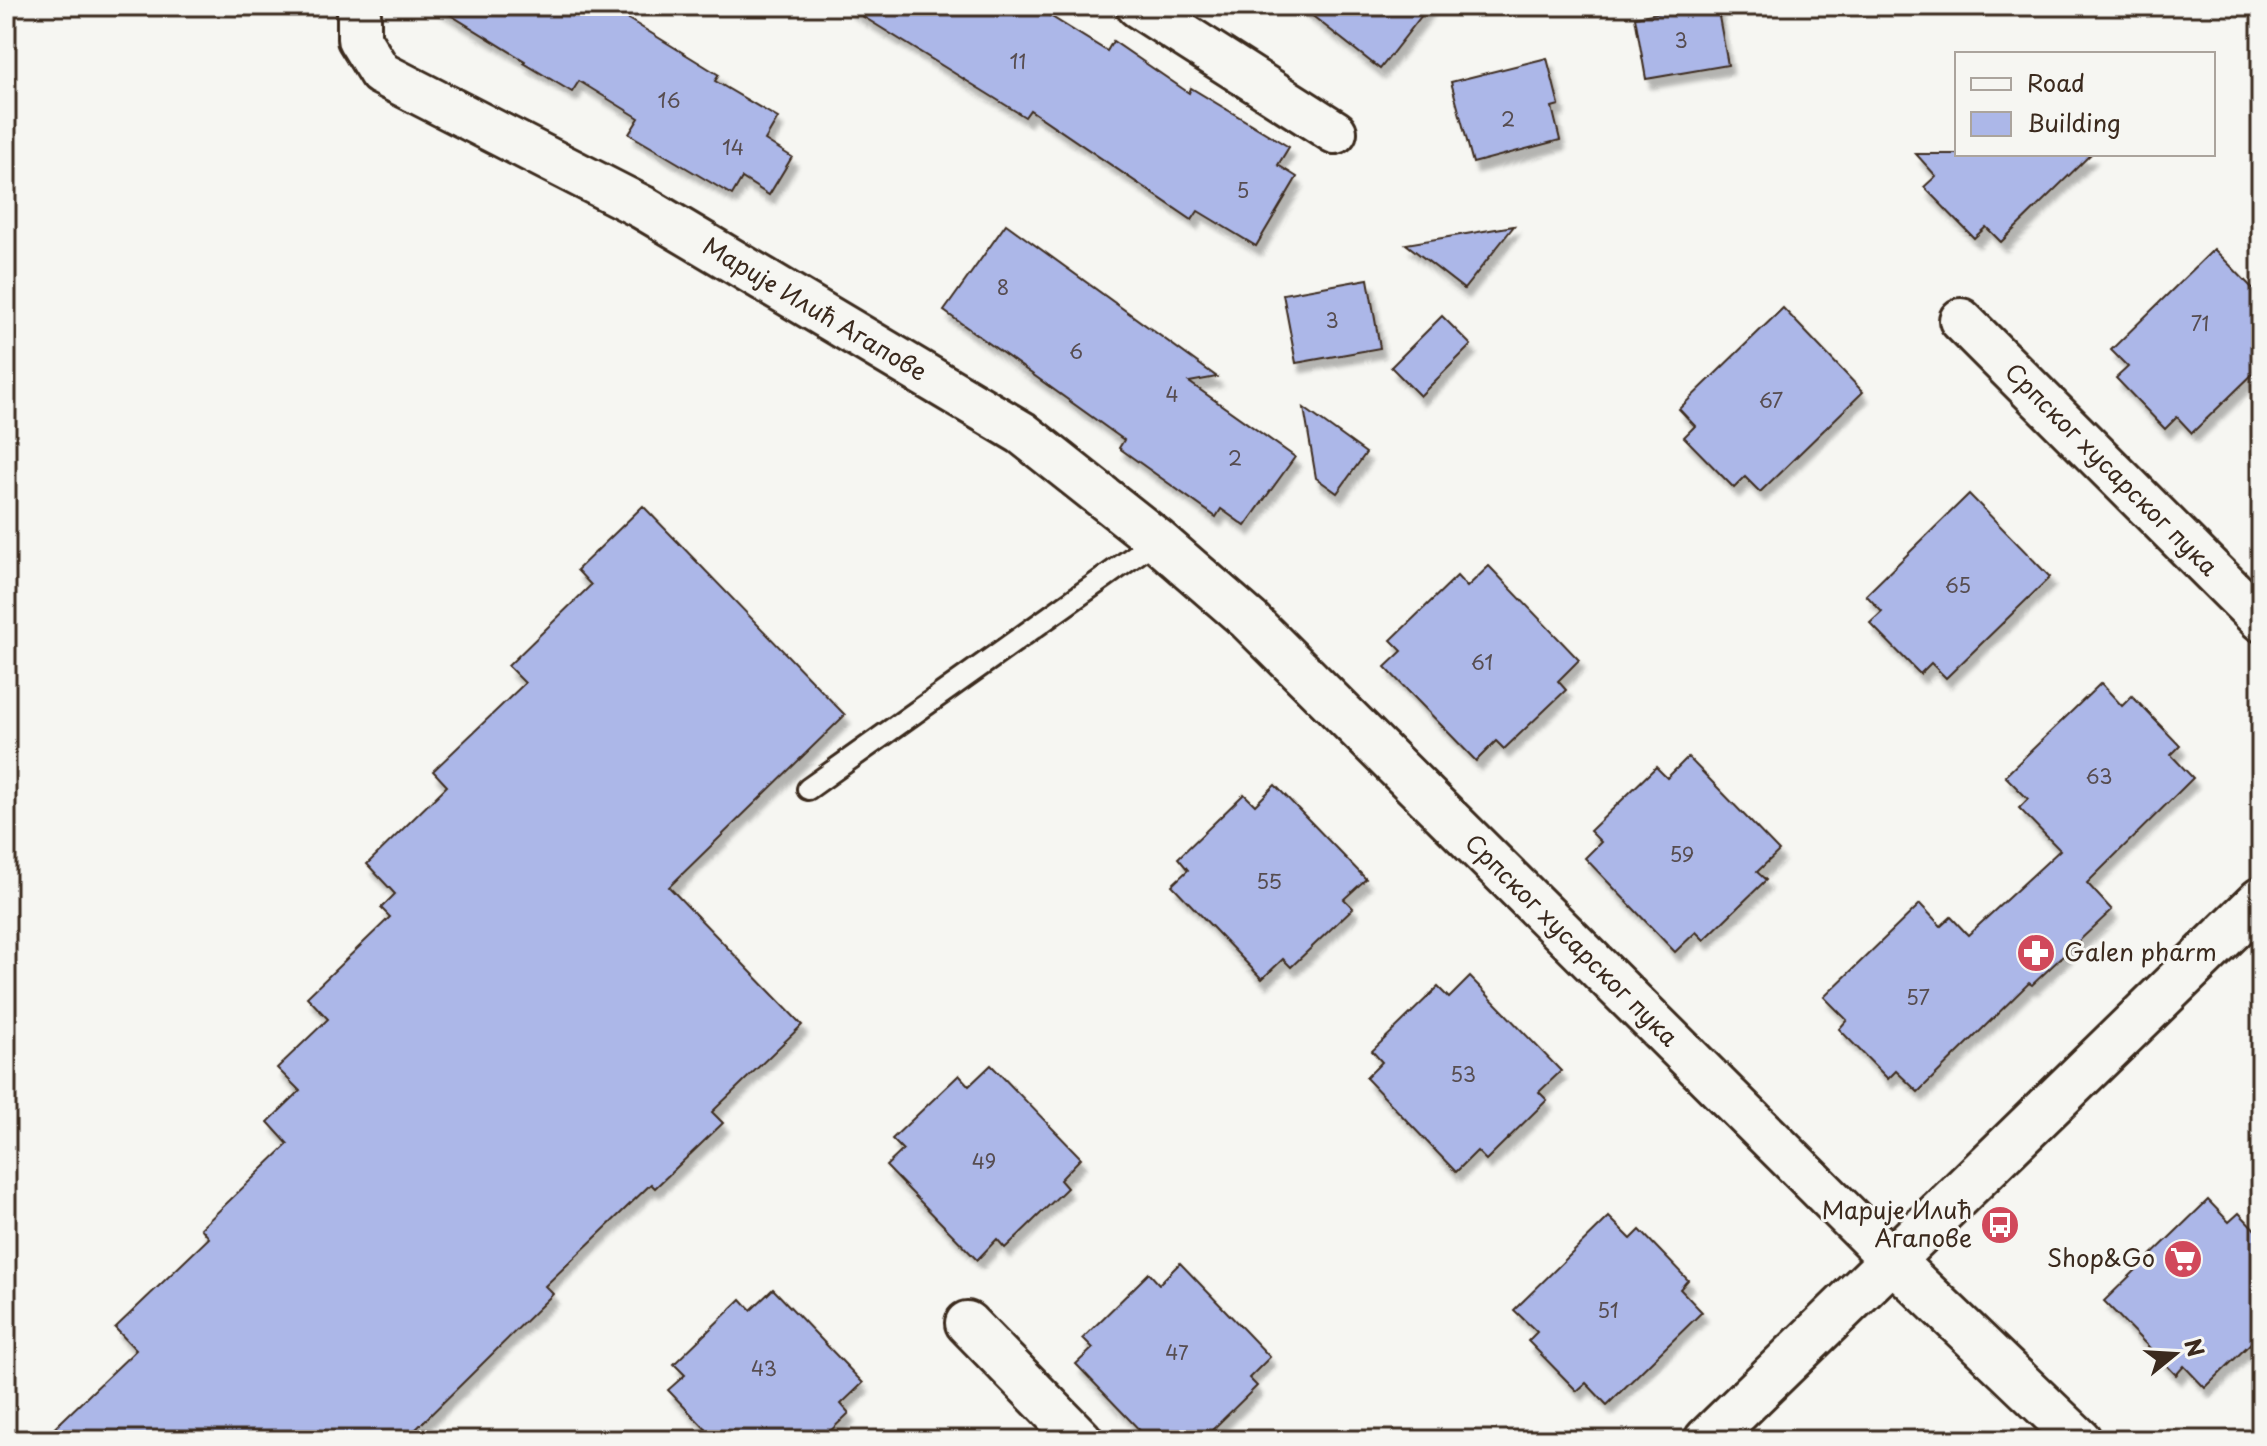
<svg xmlns="http://www.w3.org/2000/svg" width="2267" height="1446" font-family="'Playpen Sans',sans-serif">
<defs>
<filter id="shadow"><feDropShadow dx="5" dy="9" stdDeviation="2" flood-color="#0004"/></filter>
</defs>
<rect width="100%" height="100%" fill="#f6f6f2"/>
<filter id="ink" filterUnits="userSpaceOnUse"><feTurbulence type="fractalNoise" baseFrequency=".0125" numOctaves="2"/><feDisplacementMap in="SourceGraphic" scale="16" xChannelSelector="R" yChannelSelector="G"/><feConvolveMatrix kernelMatrix="1 2 1 2 8 2 1 2 1" color-interpolation-filters="sRGB"/></filter>
<g filter="url(#ink)">
<!-- building -->
<g fill="#acb7e8" stroke="#3b2a1e" stroke-width="2" filter="url(#shadow)">
<path d="M 436,6 L 607,6 L 719,75 L 715,81 L 778,118 L 765,140 L 792,157 L 769,195 L 742,178 L 732,195 L 629,134 L 639,118 L 579,81 L 572,92 L 524,63 L 525,61 Z"/>
<path d="M 846,6 L 1034,6 L 1107,51 L 1113,41 L 1189,93 L 1191,88 L 1289,147 L 1278,165 L 1297,177 L 1256,246 L 1198,211 L 1192,220 L 1030,110 L 1025,117 Z"/>
<path d="M 1300,6 L 1429,6 L 1380,69 Z"/>
<path d="M 1698,6 L 1717,6 L 1728,65 L 1646,79 L 1635,17 Z"/>
<path d="M 1547,58 L 1559,105 L 1552,107 L 1560,140 L 1473,163 L 1451,82 Z"/>
<path d="M 1916,154 L 2091,154 L 2001,242 L 1986,227 L 1974,238 L 1924,187 L 1936,176 Z"/>
<path d="M 1006,224 L 1217,377 L 1189,382 L 1295,457 L 1245,526 L 1221,509 L 1216,517 L 1119,448 L 1124,440 L 944,311 Z"/>
<path d="M 1514,226 L 1464,289 L 1406,244 Z"/>
<path d="M 2214,249 L 2261,297 L 2261,366 L 2192,433 L 2177,417 L 2165,429 L 2116,378 L 2128,367 L 2111,350 Z"/>
<path d="M 1368,279 L 1380,348 L 1296,363 L 1283,294 Z"/>
<path d="M 1783,308 L 1863,392 L 1760,492 L 1745,477 L 1734,488 L 1684,437 L 1695,426 L 1679,409 Z"/>
<path d="M 1442,316 L 1471,345 L 1420,396 L 1391,367 Z"/>
<path d="M 1304,408 L 1366,453 L 1337,493 L 1316,478 Z"/>
<path d="M 1969,494 L 2050,577 L 1946,678 L 1931,663 L 1920,674 L 1870,623 L 1882,612 L 1866,595 Z"/>
<path d="M 643,506 L 845,715 L 669,887 L 802,1025 L 712,1112 L 723,1123 L 655,1188 L 651,1184 L 545,1286 L 553,1294 L 405,1440 L 42,1440 L 136,1350 L 115,1328 L 209,1238 L 201,1228 L 288,1144 L 268,1122 L 300,1091 L 277,1068 L 328,1019 L 307,997 L 390,917 L 381,908 L 395,894 L 367,864 L 447,786 L 433,771 L 525,683 L 508,666 L 591,585 L 577,570 Z"/>
<path d="M 1489,566 L 1579,660 L 1558,681 L 1566,690 L 1504,749 L 1496,741 L 1476,761 L 1385,667 L 1402,651 L 1391,640 L 1457,576 L 1467,587 Z"/>
<path d="M 2101,683 L 2122,706 L 2132,696 L 2180,746 L 2171,755 L 2193,778 L 2087,883 L 2112,910 L 2032,985 L 2029,983 L 1918,1092 L 1896,1071 L 1888,1079 L 1839,1029 L 1847,1020 L 1824,997 L 1920,904 L 1941,926 L 1951,917 L 1968,935 L 2060,850 L 2019,808 L 2028,799 L 2005,776 Z"/>
<path d="M 1688,757 L 1779,851 L 1757,872 L 1766,880 L 1704,940 L 1696,932 L 1675,952 L 1585,858 L 1601,842 L 1590,831 L 1656,767 L 1667,778 Z"/>
<path d="M 1275,785 L 1366,879 L 1344,899 L 1353,908 L 1291,967 L 1283,959 L 1262,979 L 1172,885 L 1188,870 L 1178,858 L 1244,794 L 1255,805 Z"/>
<path d="M 1470,977 L 1561,1071 L 1539,1092 L 1547,1100 L 1486,1160 L 1477,1151 L 1456,1172 L 1366,1078 L 1382,1062 L 1372,1051 L 1438,987 L 1449,998 Z"/>
<path d="M 991,1065 L 1081,1158 L 1060,1180 L 1067,1188 L 1005,1248 L 997,1239 L 977,1260 L 886,1166 L 903,1150 L 892,1139 L 959,1075 L 969,1086 Z"/>
<path d="M 2208,1200 L 2229,1222 L 2239,1213 L 2261,1236 L 2261,1333 L 2205,1388 L 2184,1366 L 2176,1375 L 2104,1301 Z"/>
<path d="M 1609,1217 L 1631,1239 L 1640,1230 L 1688,1280 L 1680,1289 L 1702,1312 L 1607,1405 L 1586,1383 L 1577,1391 L 1528,1341 L 1537,1332 L 1514,1310 Z"/>
<path d="M 1180,1263 L 1270,1357 L 1249,1378 L 1257,1386 L 1202,1440 L 1149,1440 L 1076,1364 L 1093,1348 L 1083,1338 L 1149,1273 L 1159,1284 Z"/>
<path d="M 773,1289 L 863,1383 L 841,1404 L 849,1413 L 821,1440 L 716,1440 L 668,1390 L 685,1375 L 674,1364 L 741,1299 L 751,1310 Z"/>
</g>
<g fill="none" stroke-linecap="round" stroke-linejoin="round">
<!-- lane casing -->
<g stroke="#3b2a1e" stroke-width="26">
<path id="lane" d="M 808,789 L 1157,540"/>
</g>
<!-- street casing -->
<g stroke="#3b2a1e" stroke-width="48">
<g id="street">
<path id="s1" d="M 359,6 L 359,39 L 380,73 L 642,207 L 1022,433 L 1157,540 L 1249,620 L 1893,1261 L 2080,1440"/>
<path d="M 1138,6 L 1335,132"/>
<path id="s2" d="M 1961,320 L 2261,620"/>
<path d="M 967,1323 L 1081,1440"/>
</g>
</g>
<!-- secondary casing -->
<g stroke="#3b2a1e" stroke-width="50">
<path id="secondary" d="M 1707,1440 L 2261,900"/>
</g>
<!-- lane -->
<use href="#lane" stroke="#f6f6f2" stroke-width="20"/>
<!-- street -->
<use href="#street" stroke="#f6f6f2" stroke-width="42"/>
<!-- secondary -->
<use href="#secondary" stroke="#f6f6f2" stroke-width="44"/>
</g>
</g>
<!-- icons -->
<defs>
<g id="pharmacy-disc" transform="scale(2)"><circle r="9.5" fill="#d1495b" stroke="#f6f6f2"/><path d="M-2-6h4v4h4v4h-4v4h-4v-4h-4v-4h4Z" fill="#fff"/></g>
<g id="bus-disc" transform="scale(2)"><circle r="9.5" fill="#d1495b" stroke="#f6f6f2"/><path d="M-5-6H5V4H4V6H2V4H-2V6H-4V4H-5ZM-3.5-4V0h7V-4ZM-3.5 1.2v1.5H-2V1.2ZM2 1.2v1.5H3.5V1.2Z" fill="#fff"/></g>
<g id="supermarket-disc" transform="scale(2)"><circle r="9.5" fill="#d1495b" stroke="#f6f6f2"/><path d="M-6-5.5h2.5l.6 2H6L4.5 2H-2.5L-4.4-4H-6ZM-1.5 3.2a1.3 1.3 0 1 0 .1 0ZM3 3.2a1.3 1.3 0 1 0 .1 0Z" fill="#fff"/></g>
</defs>
<g fill-rule="evenodd">
<use href="#pharmacy-disc" x="2036" y="953"/>
<use href="#bus-disc" x="2000" y="1225"/>
<use href="#supermarket-disc" x="2183" y="1259"/>
</g>
<g text-anchor="middle" stroke-width="6" stroke-linejoin="round" paint-order="stroke">
<!-- number labels -->
<g font-size="20" fill="#574d50">
<text x="1681" y="48">3</text>
<text x="1018" y="69">11</text>
<text x="669" y="108">16</text>
<text x="1508" y="127">2</text>
<text x="733" y="155">14</text>
<text x="1243" y="198">5</text>
<text x="1003" y="295">8</text>
<text x="1332" y="328">3</text>
<text x="2200" y="331">71</text>
<text x="1076" y="359">6</text>
<text x="1172" y="402">4</text>
<text x="1771" y="408">67</text>
<text x="1235" y="466">2</text>
<text x="1958" y="593">65</text>
<text x="1482" y="670">61</text>
<text x="2099" y="784">63</text>
<text x="1682" y="862">59</text>
<text x="1269" y="889">55</text>
<text x="1918" y="1005">57</text>
<text x="1463" y="1082">53</text>
<text x="984" y="1169">49</text>
<text x="1608" y="1318">51</text>
<text x="1177" y="1360">47</text>
<text x="764" y="1376">43</text>
</g>
<!-- street labels -->
<g font-size="24" fill="#3b2a1e" stroke="#f6f6f2">
<text dy="8" stroke="none"><textPath href="#s1" startOffset="568">Марије Илић Агапове</textPath></text>
<text dy="8" stroke="none"><textPath href="#s2" startOffset="212">Српског хусарског пука</textPath></text>
<text dy="8" stroke="none"><textPath href="#s1" startOffset="1558">Српског хусарског пука</textPath></text>
</g>
<!-- poi labels -->
<g font-size="24" fill="#3b2a1e" stroke="#f6f6f2" text-anchor="end">
<text x="2064" y="961" text-anchor="start">Galen pharm</text>
<text x="1972" y="1219">Марије Илић<tspan x="1972" dy="28">Агапове</tspan></text>
<text x="2155" y="1267">Shop&amp;Go</text>
</g>
</g>
<!-- margin -->
<rect width="2267" height="1446" fill="none" stroke="#f6f6f2" stroke-width="32"/>
<rect x="16" y="16" width="2235" height="1414" fill="none" stroke="#3b2a1e" stroke-width="3" filter="url(#ink)"/>
<!-- legend -->
<rect x="1955" y="52" width="260" height="104" fill="#f6f6f2" stroke="#aba49d" stroke-width="2"/>
<rect x="1971" y="78" width="40" height="12" fill="#f6f6f2" stroke="#aba49d" stroke-width="2"/>
<text x="2027" y="92" font-size="24" fill="#3b2a1e">Road</text>
<rect x="1971" y="112" width="40" height="24" fill="#acb7e8" stroke="#aba49d" stroke-width="2"/>
<text x="2027" y="132" font-size="24" fill="#3b2a1e">Building</text>
<!-- north arrow -->
<g transform="translate(2175 1354) rotate(72)" stroke="#f6f6f2" stroke-width="6" paint-order="stroke">
<path d="M0-6L14 30L0 20L-14 30Z" fill="#3b2a1e"/>
<text y="-12" font-size="22" font-weight="bold" text-anchor="middle" fill="#3b2a1e">N</text>
</g>
</svg>
